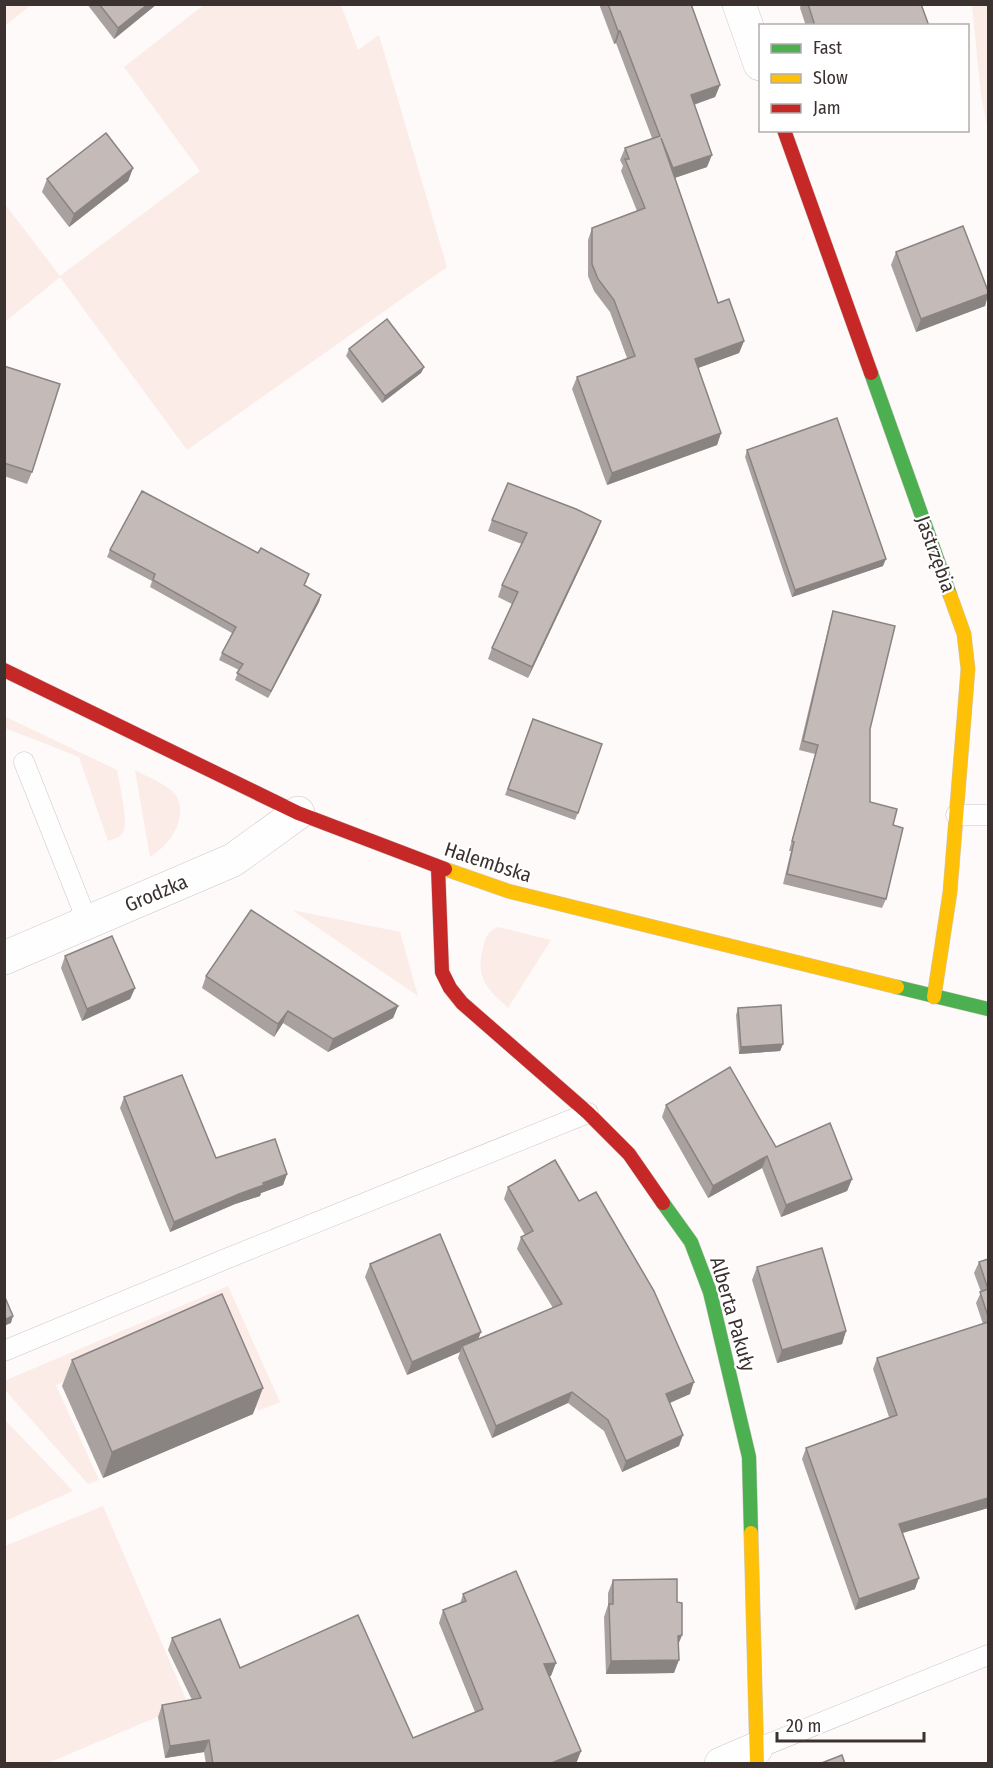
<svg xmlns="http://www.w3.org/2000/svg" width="993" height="1768" font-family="'Fira Sans Condensed',sans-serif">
<rect width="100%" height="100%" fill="#fdfaf9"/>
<!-- green -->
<g fill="#fcece7">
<path d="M 5,4 L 31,4 L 31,5 L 5,26 Z"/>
<path d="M 205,4 L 341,5 L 358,50 L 379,35 L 447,267 L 187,450 L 60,277 L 5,322 L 4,203 L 60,276 L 200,171 L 124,67 Z"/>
<path d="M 972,5 L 988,5 L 988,130 L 981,96 Z"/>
<path d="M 4,716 L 117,770 C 119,783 129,821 123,832 C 120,838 114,839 108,841 L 79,757 L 5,728 Z"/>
<path d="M 135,770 C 147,777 162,782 172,791 C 177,795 179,801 180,807 C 181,829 168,845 150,857 Z"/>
<path d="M 292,910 L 400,932 L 418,996 Z"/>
<path d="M 498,927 L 551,940 L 508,1008 C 487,989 475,978 483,948 C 485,938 488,931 498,927 Z"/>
<path d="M 228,1286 L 280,1402 L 258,1411 L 215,1315 L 56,1385 L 99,1480 L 88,1484 L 5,1390 L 4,1381 Z"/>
<path d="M 4,1419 L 73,1491 L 5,1521 L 4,1521 Z"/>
<path d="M 103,1506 L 188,1704 L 48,1763 L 5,1764 L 5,1546 Z"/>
</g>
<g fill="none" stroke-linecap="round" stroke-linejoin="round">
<!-- lane casing -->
<g stroke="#cdc8c6" stroke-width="21">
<g id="lane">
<path d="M 24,762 L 88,923"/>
<path d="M 956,815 L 988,815"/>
<path d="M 4,1351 L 228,1258 L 588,1113"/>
<path d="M 756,1749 L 988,1655"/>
</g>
</g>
<!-- street casing -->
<g stroke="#cdc8c6" stroke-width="34">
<g id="street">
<path d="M 739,4 L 760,64"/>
<path d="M 4,958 L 233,860 L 298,813"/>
<path d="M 721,1764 L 756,1749"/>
</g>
</g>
<!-- fast casing -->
<g stroke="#cdc8c6" stroke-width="15">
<g id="fast">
<path d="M 871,373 L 950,595"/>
<path d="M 897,987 L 988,1009"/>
<path d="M 663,1203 L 691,1242 L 710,1292 L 749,1457 L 751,1533"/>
</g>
</g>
<!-- slow casing -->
<g stroke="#cdc8c6" stroke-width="15">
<g id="slow">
<path d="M 445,869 L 508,891 L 897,987"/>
<path d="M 934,997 L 950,892 L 968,669 L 964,634 L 950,595"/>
<path d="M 751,1533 L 757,1764"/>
</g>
</g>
<!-- jam casing -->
<g stroke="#cdc8c6" stroke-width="15">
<g id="jam">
<path d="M 784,130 L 871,373"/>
<path d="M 4,670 L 298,813 L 445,869"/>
<path d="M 438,867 L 442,972 L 450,988 L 462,1003 L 588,1113 L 629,1154 L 663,1203"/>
</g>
</g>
<!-- lane -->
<use href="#lane" stroke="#fffefe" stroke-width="20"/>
<!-- street -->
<use href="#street" stroke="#fffefe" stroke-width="33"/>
<!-- fast -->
<use href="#fast" stroke="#4caf50" stroke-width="14"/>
<!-- slow -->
<use href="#slow" stroke="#ffc107" stroke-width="14"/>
<!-- jam -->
<use href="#jam" stroke="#c62828" stroke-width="14"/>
</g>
<!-- wall -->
<g fill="#a9a19f">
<path d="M 87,4 L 157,4 L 114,39 Z"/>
<path d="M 599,4 L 691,4 L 720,85 L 715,97 L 694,105 L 707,167 L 675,178 L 718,303 L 744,341 L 739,353 L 698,368 L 721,433 L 717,445 L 607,485 L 572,389 L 577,377 L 627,358 L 610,312 L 594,291 L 588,276 L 588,240 L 592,228 L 637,211 L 621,171 L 623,166 L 620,160 L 625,148 L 652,138 L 616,43 L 614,44 Z"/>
<path d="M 801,4 L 921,4 L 929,26 L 806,26 L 800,8 Z"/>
<path d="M 133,168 L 128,181 L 69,227 L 42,192 L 47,179 Z"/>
<path d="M 896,252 L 988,291 L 988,296 L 985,306 L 916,332 L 891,265 Z"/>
<path d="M 349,349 L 424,367 L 421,373 L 382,403 L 346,356 Z"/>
<path d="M 4,366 L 32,472 L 27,484 L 4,476 Z"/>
<path d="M 747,450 L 883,566 L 792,597 L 745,457 Z"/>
<path d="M 492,520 L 597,532 L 528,678 L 488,659 L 492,648 L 512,604 L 498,597 L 502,585 L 522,544 L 488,531 Z"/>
<path d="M 110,550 L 307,581 L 304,586 L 321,595 L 319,602 L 268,698 L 235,680 L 239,670 L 219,660 L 222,653 L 232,633 L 150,587 L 152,581 L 107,557 Z"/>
<path d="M 833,611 L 870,729 L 870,802 L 893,825 L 886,899 L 882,908 L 783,884 L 791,851 L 789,851 L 815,754 L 799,750 L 830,621 Z"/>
<path d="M 533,719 L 578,813 L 575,820 L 505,795 Z"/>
<path d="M 65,956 L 135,988 L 130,999 L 82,1021 L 61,968 Z"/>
<path d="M 206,976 L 398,1006 L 393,1018 L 328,1052 L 283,1023 L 274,1037 L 202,988 Z"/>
<path d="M 738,1008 L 783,1044 L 780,1051 L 739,1054 L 736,1015 Z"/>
<path d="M 124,1097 L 216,1158 L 287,1174 L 283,1185 L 261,1193 L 260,1196 L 235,1204 L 170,1232 L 120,1108 Z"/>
<path d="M 666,1105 L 776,1147 L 852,1179 L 847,1191 L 781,1217 L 762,1168 L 708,1198 L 662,1117 Z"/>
<path d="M 508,1187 L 690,1394 L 670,1403 L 679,1446 L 622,1472 L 604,1431 L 568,1403 L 492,1438 L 458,1358 L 460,1352 L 407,1375 L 365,1277 L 370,1264 L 478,1339 L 553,1308 L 517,1249 L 521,1237 L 525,1235 L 504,1199 Z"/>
<path d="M 988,1259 L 988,1508 L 903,1533 L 915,1589 L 855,1610 L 802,1459 L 806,1448 L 889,1417 L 873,1369 L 877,1358 L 983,1324 L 976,1303 L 981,1292 L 974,1273 L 979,1262 Z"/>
<path d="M 757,1267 L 846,1331 L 842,1344 L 777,1363 L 752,1280 Z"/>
<path d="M 72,1360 L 253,1414 L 103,1478 L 62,1386 Z"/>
<path d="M 613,1580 L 677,1602 L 682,1635 L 678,1644 L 674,1673 L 606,1674 L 604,1617 L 608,1605 L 608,1593 Z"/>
<path d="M 463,1594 L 551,1676 L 549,1676 L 581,1751 L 576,1763 L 206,1764 L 204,1752 L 165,1758 L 158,1717 L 162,1705 L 192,1700 L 168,1650 L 172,1638 L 240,1668 L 413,1738 L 475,1712 L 439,1623 L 443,1610 L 460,1604 Z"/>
</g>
<!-- shaded-wall -->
<g fill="#898382">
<path d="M 148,4 L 157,4 L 114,39 L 118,28 Z"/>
<path d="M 618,31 L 620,31 L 616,43 L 614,44 Z"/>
<path d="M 720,85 L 715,97 L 686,107 L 691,95 Z"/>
<path d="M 712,155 L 707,167 L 668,180 L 673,168 Z"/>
<path d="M 133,168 L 128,181 L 69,227 L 74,214 Z"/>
<path d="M 988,294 L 985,306 L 916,332 L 921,319 Z"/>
<path d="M 744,341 L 739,353 L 690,371 L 695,359 Z"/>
<path d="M 424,367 L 421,373 L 382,403 L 385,396 Z"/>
<path d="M 721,433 L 717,445 L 607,485 L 612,473 Z"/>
<path d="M 601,521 L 597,532 L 528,678 L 532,667 Z"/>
<path d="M 886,559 L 883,566 L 792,597 L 795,590 Z"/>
<path d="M 321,595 L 319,602 L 268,698 L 271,691 Z"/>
<path d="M 135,988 L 130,999 L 82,1021 L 87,1009 Z"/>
<path d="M 398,1006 L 393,1018 L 328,1052 L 333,1039 Z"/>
<path d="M 288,1011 L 283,1023 L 274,1037 L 278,1024 Z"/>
<path d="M 783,1044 L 780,1051 L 739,1054 L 741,1047 Z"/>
<path d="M 767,1156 L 762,1168 L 708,1198 L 713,1186 Z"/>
<path d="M 287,1174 L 283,1185 L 261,1193 L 260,1196 L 235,1204 L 170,1232 L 174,1222 L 263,1183 Z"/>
<path d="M 852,1179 L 847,1191 L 781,1217 L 786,1205 Z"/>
<path d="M 13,1316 L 11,1323 L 4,1326 L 4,1320 Z"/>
<path d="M 846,1331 L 842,1344 L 777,1363 L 782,1350 Z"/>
<path d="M 481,1332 L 476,1345 L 462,1346 L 460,1352 L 407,1375 L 412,1362 Z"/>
<path d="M 694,1382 L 690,1394 L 662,1406 L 666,1394 Z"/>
<path d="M 263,1388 L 253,1414 L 103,1478 L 112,1452 Z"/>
<path d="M 572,1392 L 568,1403 L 492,1438 L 496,1426 Z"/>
<path d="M 683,1435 L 679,1446 L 622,1472 L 626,1461 Z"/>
<path d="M 988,1498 L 988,1508 L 895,1535 L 899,1524 Z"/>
<path d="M 919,1578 L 915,1589 L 855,1610 L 859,1599 Z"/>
<path d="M 682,1635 L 677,1648 L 678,1636 Z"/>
<path d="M 679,1660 L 674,1673 L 606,1674 L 611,1661 Z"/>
<path d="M 556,1663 L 551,1676 L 539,1676 L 544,1664 Z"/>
<path d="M 209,1740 L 204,1752 L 165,1758 L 170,1746 Z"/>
<path d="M 581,1751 L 576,1764 L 549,1764 Z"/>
</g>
<!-- building -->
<g fill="#c4bbb9" stroke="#898382" stroke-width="1.5">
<path d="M 99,4 L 148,4 L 118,28 Z"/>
<path d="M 608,4 L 691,4 L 720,85 L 691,95 L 712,155 L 673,168 L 661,138 L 718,303 L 729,299 L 744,341 L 695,359 L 721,433 L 612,473 L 577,377 L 635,356 L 614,300 L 598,279 L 592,264 L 592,228 L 645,208 L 625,159 L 629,159 L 625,148 L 660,136 L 620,31 L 618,31 Z"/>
<path d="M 808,4 L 921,4 L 929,26 L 815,26 Z"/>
<path d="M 106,133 L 133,168 L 74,214 L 47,179 Z"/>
<path d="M 963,226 L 988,291 L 988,294 L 921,319 L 896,252 Z"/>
<path d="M 387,319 L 424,367 L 385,396 L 349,349 Z"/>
<path d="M 4,366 L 60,384 L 32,472 L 4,463 Z"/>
<path d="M 837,418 L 886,559 L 795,590 L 747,450 Z"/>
<path d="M 508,483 L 576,509 L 601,521 L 532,667 L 492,648 L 518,592 L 502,585 L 527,533 L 492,520 Z"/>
<path d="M 142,491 L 258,553 L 261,548 L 309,574 L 304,585 L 321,595 L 271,691 L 237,673 L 243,664 L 222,653 L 236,627 L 153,580 L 155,574 L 110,550 Z"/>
<path d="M 833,611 L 895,626 L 870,729 L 870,802 L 897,809 L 893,825 L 903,828 L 886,899 L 787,874 L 794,842 L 792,841 L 818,745 L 803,741 Z"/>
<path d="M 533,719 L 602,744 L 578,813 L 508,789 Z"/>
<path d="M 251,910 L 398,1006 L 333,1039 L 288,1011 L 278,1024 L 206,976 Z"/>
<path d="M 112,936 L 135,988 L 87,1009 L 65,956 Z"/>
<path d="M 781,1005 L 783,1044 L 741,1047 L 738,1008 Z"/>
<path d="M 730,1067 L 776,1147 L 830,1123 L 852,1179 L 786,1205 L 767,1156 L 713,1186 L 666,1105 Z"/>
<path d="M 182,1075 L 216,1158 L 275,1139 L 287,1174 L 263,1183 L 264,1185 L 239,1194 L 174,1222 L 124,1097 Z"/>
<path d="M 555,1160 L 579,1201 L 596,1192 L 654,1291 L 694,1382 L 666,1394 L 683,1435 L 626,1461 L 608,1420 L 572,1392 L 496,1426 L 462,1346 L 562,1304 L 521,1237 L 533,1231 L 508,1187 Z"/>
<path d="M 440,1234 L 481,1332 L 412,1362 L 370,1264 Z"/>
<path d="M 822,1248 L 846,1331 L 782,1350 L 757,1267 Z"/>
<path d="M 988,1259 L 988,1316 L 980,1292 L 988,1289 L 979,1262 Z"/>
<path d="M 222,1294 L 263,1388 L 112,1452 L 72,1360 Z"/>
<path d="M 4,1295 L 13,1316 L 4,1320 Z"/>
<path d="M 988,1322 L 988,1498 L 899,1524 L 919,1578 L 859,1599 L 806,1448 L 897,1415 L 877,1358 Z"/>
<path d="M 516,1571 L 556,1663 L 544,1664 L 581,1751 L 549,1764 L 213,1764 L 209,1740 L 170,1746 L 162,1705 L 201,1698 L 172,1638 L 220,1619 L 240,1668 L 358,1615 L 413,1738 L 483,1709 L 443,1610 L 466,1601 L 463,1594 Z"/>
<path d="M 677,1579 L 677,1602 L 682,1603 L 682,1635 L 678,1636 L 679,1660 L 611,1661 L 609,1604 L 613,1604 L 613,1580 Z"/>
<path d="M 842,1755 L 845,1764 L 819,1764 Z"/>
</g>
<g text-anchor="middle" stroke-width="4.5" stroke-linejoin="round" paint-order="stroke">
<!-- street labels -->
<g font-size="20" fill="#3b3230" stroke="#fff">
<text transform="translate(936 554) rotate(70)" y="7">Jastrzębia</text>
<text transform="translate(488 862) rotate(18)" y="7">Halembska</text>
<text transform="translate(156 893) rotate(-23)" y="7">Grodzka</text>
<text transform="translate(733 1314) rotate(74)" y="7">Alberta Pakuły</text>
</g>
</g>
<!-- border -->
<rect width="993" height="1768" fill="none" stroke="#3b3230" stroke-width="12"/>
<!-- legend -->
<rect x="759" y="24" width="210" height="108" fill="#ffffff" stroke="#b1adac" stroke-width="1.5"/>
<rect x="771" y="44" width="30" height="9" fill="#4caf50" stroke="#b1adac" stroke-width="1.5"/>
<text x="813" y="54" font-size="18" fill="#3b3230">Fast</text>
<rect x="771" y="74" width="30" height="9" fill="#ffc107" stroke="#b1adac" stroke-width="1.5"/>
<text x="813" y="84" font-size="18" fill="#3b3230">Slow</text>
<rect x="771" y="104" width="30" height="9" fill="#c62828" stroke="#b1adac" stroke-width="1.5"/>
<text x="813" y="114" font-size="18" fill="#3b3230">Jam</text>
<!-- scale -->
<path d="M777 1732v9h147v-9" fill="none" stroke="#3b3230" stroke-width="3"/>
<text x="786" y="1732" font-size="18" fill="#3b3230" stroke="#ffffff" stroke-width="4.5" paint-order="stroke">20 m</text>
</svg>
